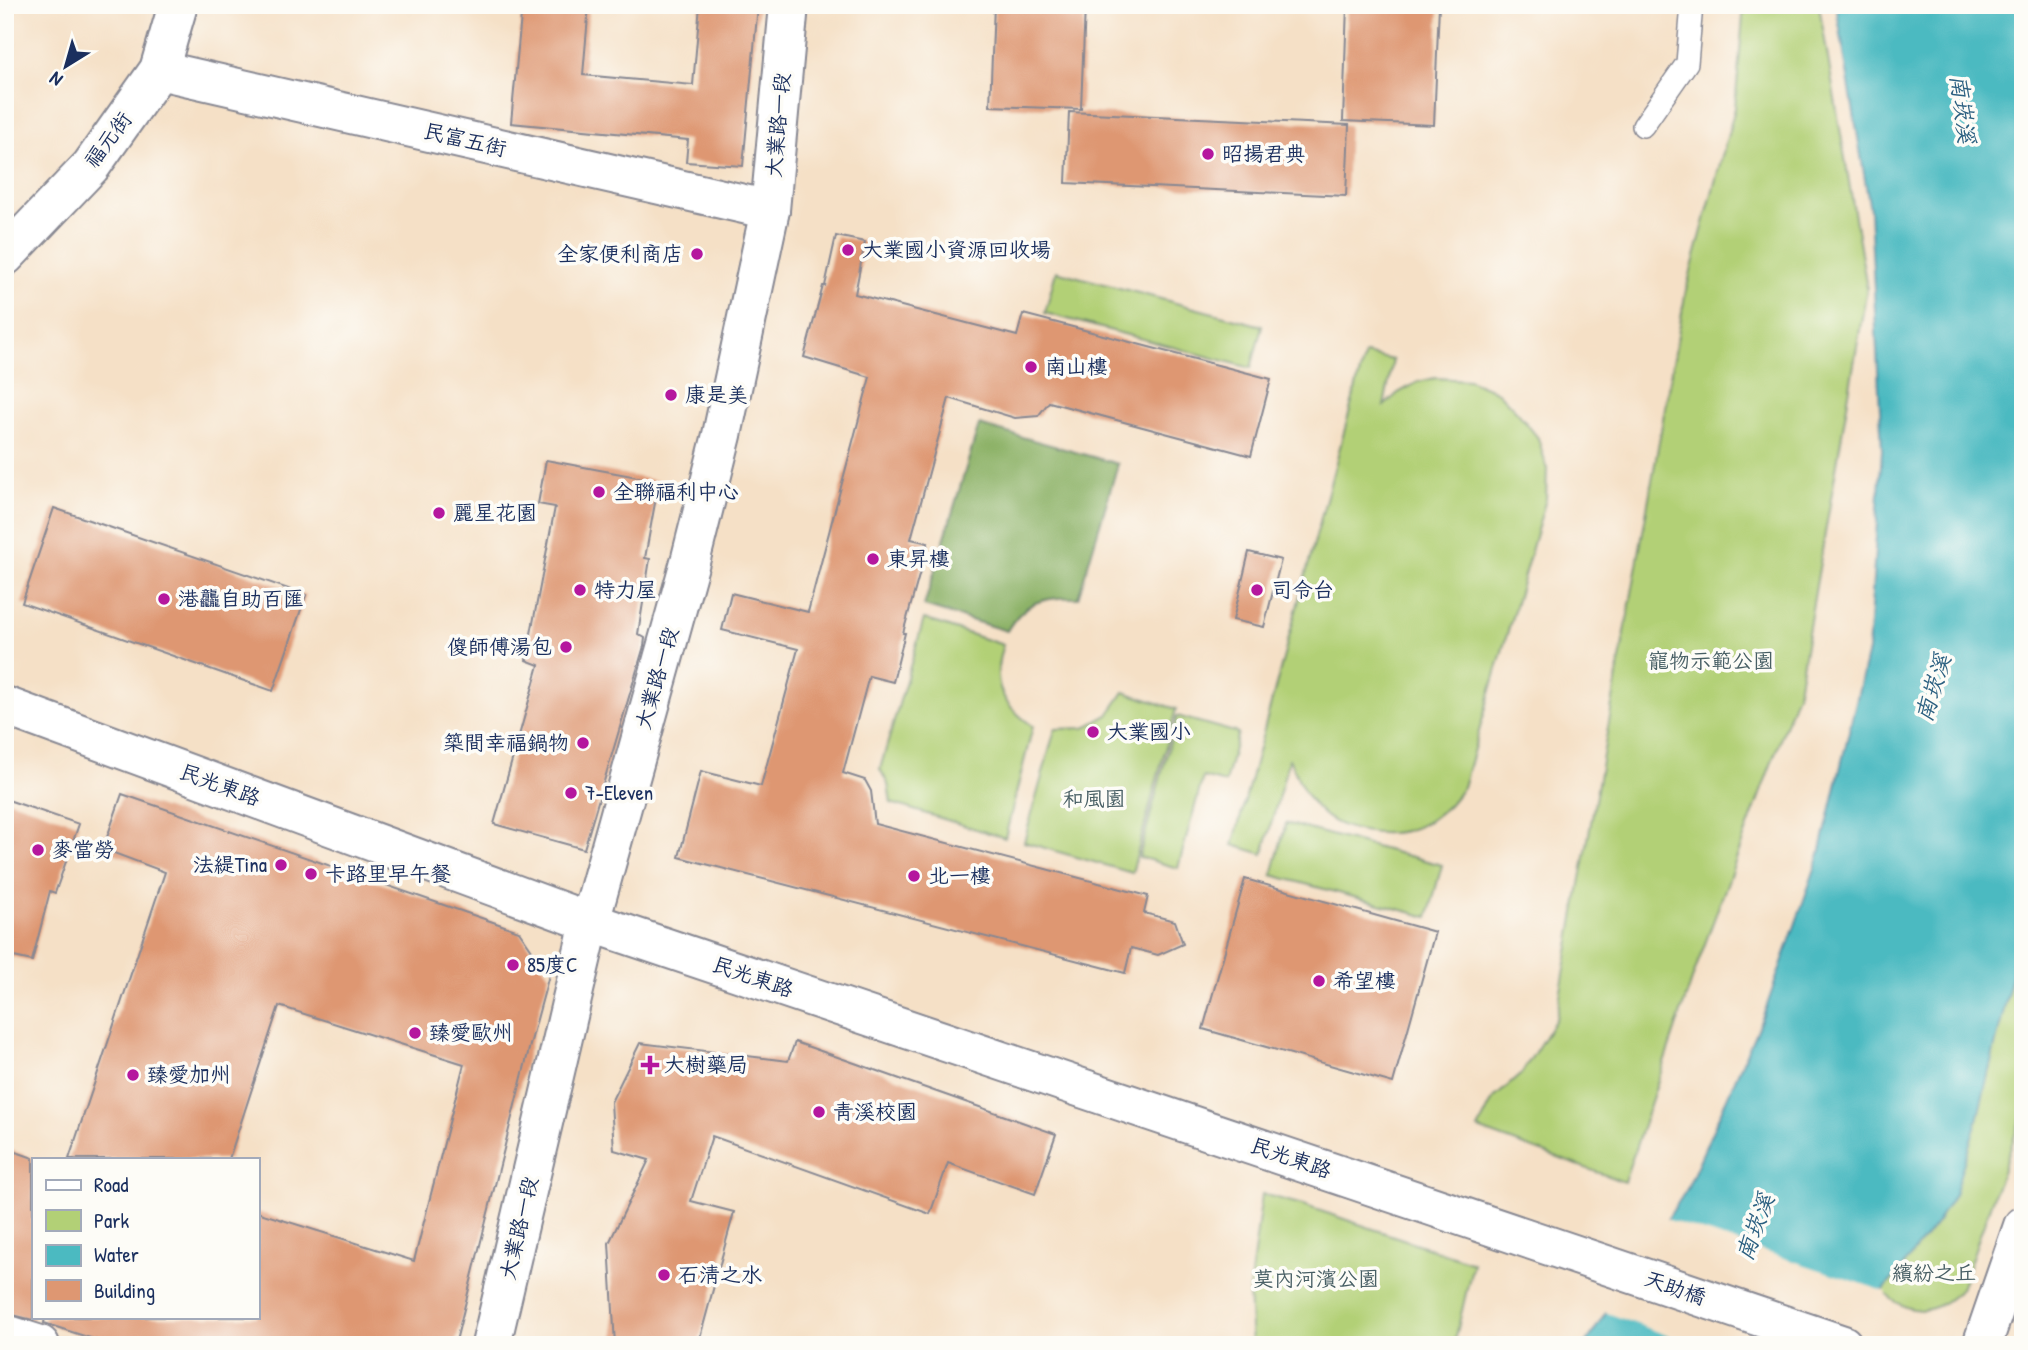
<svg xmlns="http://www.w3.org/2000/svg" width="2028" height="1350" font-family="'Patrick Hand','LXGW WenKai TC',sans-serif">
<rect width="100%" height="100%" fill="#fdfcf7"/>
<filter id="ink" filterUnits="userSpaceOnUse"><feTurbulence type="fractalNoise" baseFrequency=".0143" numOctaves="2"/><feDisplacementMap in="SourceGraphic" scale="14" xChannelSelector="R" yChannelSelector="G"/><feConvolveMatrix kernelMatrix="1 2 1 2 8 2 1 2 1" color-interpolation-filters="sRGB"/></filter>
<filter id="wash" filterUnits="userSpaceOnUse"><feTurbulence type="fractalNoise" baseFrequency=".00686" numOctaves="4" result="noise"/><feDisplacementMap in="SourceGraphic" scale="28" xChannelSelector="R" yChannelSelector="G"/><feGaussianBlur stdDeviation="1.57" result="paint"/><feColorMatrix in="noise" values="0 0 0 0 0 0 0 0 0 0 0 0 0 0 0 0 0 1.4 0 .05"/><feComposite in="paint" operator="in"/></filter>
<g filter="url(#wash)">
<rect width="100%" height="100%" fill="#f5e0c6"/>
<!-- green -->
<g fill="#b2d076" stroke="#66806a" stroke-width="2">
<path d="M 1744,5 L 1819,5 L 1867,288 L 1798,691 L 1695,971 L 1624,1182 L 1478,1129 L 1493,1099 L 1521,1074 L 1556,1019 L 1686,290 L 1735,108 Z"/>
<path d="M 1056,271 L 1262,326 L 1251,368 L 1045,313 Z"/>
<path d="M 1365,354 L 1393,360 L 1384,406 L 1398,393 L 1418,382 L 1435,378 L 1469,380 L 1498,392 L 1518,413 L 1538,438 L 1547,468 L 1546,499 L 1463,787 C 1457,795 1451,805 1442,811 C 1433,819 1421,826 1409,830 C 1384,837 1342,832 1322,813 C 1303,795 1300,781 1289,759 L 1263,854 L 1233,845 Z"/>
<path d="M 924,619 L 1003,645 C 990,683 1002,705 1033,726 L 1005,838 L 891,803 L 888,784 L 880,769 Z"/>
<path d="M 1124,692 L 1176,709 L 1132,873 L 1024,842 L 1055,729 L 1084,728 L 1108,715 Z"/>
<path d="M 1177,716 L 1238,733 L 1225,783 L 1203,777 L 1178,868 L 1139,857 Z"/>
<path d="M 1286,823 L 1442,865 L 1428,917 L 1272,875 Z"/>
<path d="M 2023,931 L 2023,1112 L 1961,1289 C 1944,1304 1929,1316 1906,1307 C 1897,1303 1889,1299 1883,1291 L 1938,1221 L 1976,1124 Z"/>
<path d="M 1262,1194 L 1303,1205 L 1473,1263 L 1454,1345 L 1252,1345 L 1249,1291 Z"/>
</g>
<!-- forest -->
<path fill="#8db267" stroke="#547062" stroke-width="2" d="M 979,425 L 1118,464 L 1078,598 C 1045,596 1024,601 1007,631 L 924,606 Z"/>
<!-- water -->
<path fill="#4bbac1" stroke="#337490" stroke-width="2" d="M 1836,5 L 2023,5 L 2023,931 L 1976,1124 L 1954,1194 L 1938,1221 L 1883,1291 L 1860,1345 L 1585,1345 L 1687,1189 L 1765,1011 L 1820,854 L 1868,651 L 1882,450 L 1870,210 Z"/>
<!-- pier -->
<path fill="#f5e0c6" d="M 1663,1218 L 1887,1292 L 1864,1345 L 1693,1345 L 1602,1311 Z"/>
<g id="blocks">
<!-- building -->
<g fill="#de9772">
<path d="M 522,5 L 589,5 L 583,75 L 693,85 L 700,5 L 758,5 L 743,166 L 686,162 L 688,140 L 511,123 Z"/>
<path d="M 994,5 L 1085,5 L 1081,109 L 990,106 Z"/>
<path d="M 1347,5 L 1439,5 L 1434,125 L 1343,121 Z"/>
<path d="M 1069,112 L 1349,125 L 1346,196 L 1066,183 Z"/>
<path d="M 836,236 L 865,242 L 855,294 L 1017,336 L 1023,314 L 1271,379 L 1251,456 L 1049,402 L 1038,416 L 1015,418 L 949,398 L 911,539 L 928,543 L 903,633 L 905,633 L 893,682 L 869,676 L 843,773 L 865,780 L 871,791 L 875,824 L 1148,896 L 1144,913 L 1175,921 L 1183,944 L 1158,955 L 1131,948 L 1125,973 L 679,857 L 701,771 L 761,786 L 798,649 L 722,630 L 731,593 L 808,612 L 870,377 L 804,357 L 823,286 L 825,286 Z"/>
<path d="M 546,460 L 659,481 L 645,558 L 650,559 L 638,634 L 645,638 L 644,646 L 584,849 L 494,824 L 539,665 L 526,660 L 555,507 L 538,504 Z"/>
<path d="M 54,508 L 306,595 L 273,691 L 22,603 Z"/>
<path d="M 1249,552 L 1281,560 L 1264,627 L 1233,620 Z"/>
<path d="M 122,794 L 519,931 L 549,975 L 530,1045 L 455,1345 L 112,1345 L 44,1323 L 45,1317 L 257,1317 L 257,1212 L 414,1261 L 464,1064 L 279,1006 L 229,1159 L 69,1159 L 165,872 L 103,849 Z"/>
<path d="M 5,799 L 79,824 L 55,893 L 50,891 L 32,961 L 5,955 Z"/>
<path d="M 1245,879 L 1435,932 L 1393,1083 L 1203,1029 Z"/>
<path d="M 795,1042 L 1056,1134 L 1035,1194 L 948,1163 L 930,1214 L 712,1136 L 691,1201 L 734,1212 L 698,1345 L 615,1345 L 609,1243 L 649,1160 L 614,1150 L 611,1102 L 640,1043 L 788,1061 Z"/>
<path d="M 5,1148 L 33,1158 L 33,1320 L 5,1313 Z"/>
</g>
</g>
</g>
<g filter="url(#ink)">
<use href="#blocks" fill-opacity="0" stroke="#888892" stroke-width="2"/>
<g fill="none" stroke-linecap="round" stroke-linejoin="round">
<!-- service casing -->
<g stroke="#888892" stroke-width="24">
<path id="service" d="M 1643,126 L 1687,63 L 1692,5"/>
</g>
<!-- minor casing -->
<g stroke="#888892" stroke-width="42">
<g id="minor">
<path d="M 159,70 L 770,210"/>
<path d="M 5,256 L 91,166 L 159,70 L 178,5"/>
<path d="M 5,706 L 590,922 L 1843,1345"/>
<path d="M 5,1334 L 40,1345"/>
<path d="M 491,1345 L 590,922 L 691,558 L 722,435 L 770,210 L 789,5"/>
<path d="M 1982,1345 L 2023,1226"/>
</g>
</g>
<!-- service -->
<use href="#service" stroke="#fff" stroke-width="21"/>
<!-- minor -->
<use href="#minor" stroke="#fff" stroke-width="38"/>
</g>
</g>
<!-- markers -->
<g fill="#b5179e" stroke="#fdfcf7" stroke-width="2.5">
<circle cx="1208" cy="154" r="7"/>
<circle cx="848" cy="250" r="7"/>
<circle cx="697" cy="254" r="7"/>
<circle cx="1031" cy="367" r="7"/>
<circle cx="671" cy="395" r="7"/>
<circle cx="599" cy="492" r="7"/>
<circle cx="439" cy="513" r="7"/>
<circle cx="873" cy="559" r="7"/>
<circle cx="580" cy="590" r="7"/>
<circle cx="1257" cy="590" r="7"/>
<circle cx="164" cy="599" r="7"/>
<circle cx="566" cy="647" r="7"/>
<circle cx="1093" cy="732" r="7"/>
<circle cx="583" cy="743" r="7"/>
<circle cx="571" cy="793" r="7"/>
<circle cx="38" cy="850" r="7"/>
<circle cx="281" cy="865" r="7"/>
<circle cx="311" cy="874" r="7"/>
<circle cx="914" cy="876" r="7"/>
<circle cx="513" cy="965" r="7"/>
<circle cx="1319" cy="981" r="7"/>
<circle cx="415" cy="1033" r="7"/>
<path d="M646.5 1054.5h7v7h7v7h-7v7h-7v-7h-7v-7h7z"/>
<circle cx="133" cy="1075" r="7"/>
<circle cx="819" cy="1112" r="7"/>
<circle cx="664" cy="1275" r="7"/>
</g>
<g text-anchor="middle" stroke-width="7" stroke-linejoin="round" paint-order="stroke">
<!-- street labels -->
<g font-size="21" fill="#1b2f5e" stroke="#fdfcf7">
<text transform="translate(778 125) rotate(-85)" y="7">大業路一段</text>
<text transform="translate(108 140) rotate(-53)" y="7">福元街</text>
<text transform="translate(465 140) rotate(13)" y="7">民富五街</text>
<text transform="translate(657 678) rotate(-74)" y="7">大業路一段</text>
<text transform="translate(220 785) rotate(20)" y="7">民光東路</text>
<text transform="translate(753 977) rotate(19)" y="7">民光東路</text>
<text transform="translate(1291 1158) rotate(19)" y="7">民光東路</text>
<text transform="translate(519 1228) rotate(-77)" y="7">大業路一段</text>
<text transform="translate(1675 1288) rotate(19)" y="7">天助橋</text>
</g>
<!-- poi labels -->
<g font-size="21" fill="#1b2f5e" stroke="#fdfcf7" text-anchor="start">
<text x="1222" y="161">昭揚君典</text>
<text x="862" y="257">大業國小資源回收場</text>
<text x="683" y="261" text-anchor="end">全家便利商店</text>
<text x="1045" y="374">南山樓</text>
<text x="685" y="402">康是美</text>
<text x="613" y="499">全聯福利中心</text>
<text x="453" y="520">麗星花園</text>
<text x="887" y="566">東昇樓</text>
<text x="594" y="597">特力屋</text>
<text x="1271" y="597">司令台</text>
<text x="178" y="606">港龘自助百匯</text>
<text x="552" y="654" text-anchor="end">傻師傅湯包</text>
<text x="1107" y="739">大業國小</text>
<text x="569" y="750" text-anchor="end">築間幸福鍋物</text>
<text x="585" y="800">7-Eleven</text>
<text x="52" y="857">麥當勞</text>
<text x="267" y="872" text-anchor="end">法緹Tina</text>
<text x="325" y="881">卡路里早午餐</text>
<text x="928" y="883">北一樓</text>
<text x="527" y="972">85度C</text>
<text x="1333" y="988">希望樓</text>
<text x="429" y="1040">臻愛歐州</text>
<text x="664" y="1072">大樹藥局</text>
<text x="147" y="1082">臻愛加州</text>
<text x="833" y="1119">青溪校園</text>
<text x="678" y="1282">石清之水</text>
</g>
<!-- park labels -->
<g font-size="21" fill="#485f65" stroke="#fdfcf7">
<text x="1711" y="668">寵物示範公園</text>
<text x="1094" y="806">和風園</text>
<text x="1934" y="1280">繽紛之丘</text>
<text x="1316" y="1286">莫內河濱公園</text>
</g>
<!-- water labels -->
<g font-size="23" font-style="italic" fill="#2c6081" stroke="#fdfcf7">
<text transform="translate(1963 109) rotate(83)" y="8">南崁溪</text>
<text transform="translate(1933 688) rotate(-73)" y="8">南崁溪</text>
<text transform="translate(1755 1227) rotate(-70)" y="8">南崁溪</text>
</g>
</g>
<!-- margin -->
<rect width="2028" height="1350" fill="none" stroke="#fdfcf7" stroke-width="28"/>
<!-- legend -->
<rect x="32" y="1158" width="228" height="161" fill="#fdfcf7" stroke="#a3aaba" stroke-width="2"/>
<rect x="46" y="1180" width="35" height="10" fill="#ffffff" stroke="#a3aaba" stroke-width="2"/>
<text x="94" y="1192" font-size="21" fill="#1b2f5e">Road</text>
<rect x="46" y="1210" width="35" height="21" fill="#b2d076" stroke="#a3aaba" stroke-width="2"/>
<text x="94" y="1228" font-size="21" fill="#1b2f5e">Park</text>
<rect x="46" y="1245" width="35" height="21" fill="#4bbac1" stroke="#a3aaba" stroke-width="2"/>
<text x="94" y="1262" font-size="21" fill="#1b2f5e">Water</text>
<rect x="46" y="1280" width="35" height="21" fill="#de9772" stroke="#a3aaba" stroke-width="2"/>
<text x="94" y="1298" font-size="21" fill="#1b2f5e">Building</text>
<!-- north arrow -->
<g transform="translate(66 66) rotate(217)" stroke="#fdfcf7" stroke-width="5" paint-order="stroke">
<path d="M0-5L12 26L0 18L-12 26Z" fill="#1b2f5e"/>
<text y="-10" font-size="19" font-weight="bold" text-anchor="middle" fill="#1b2f5e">N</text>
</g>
</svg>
